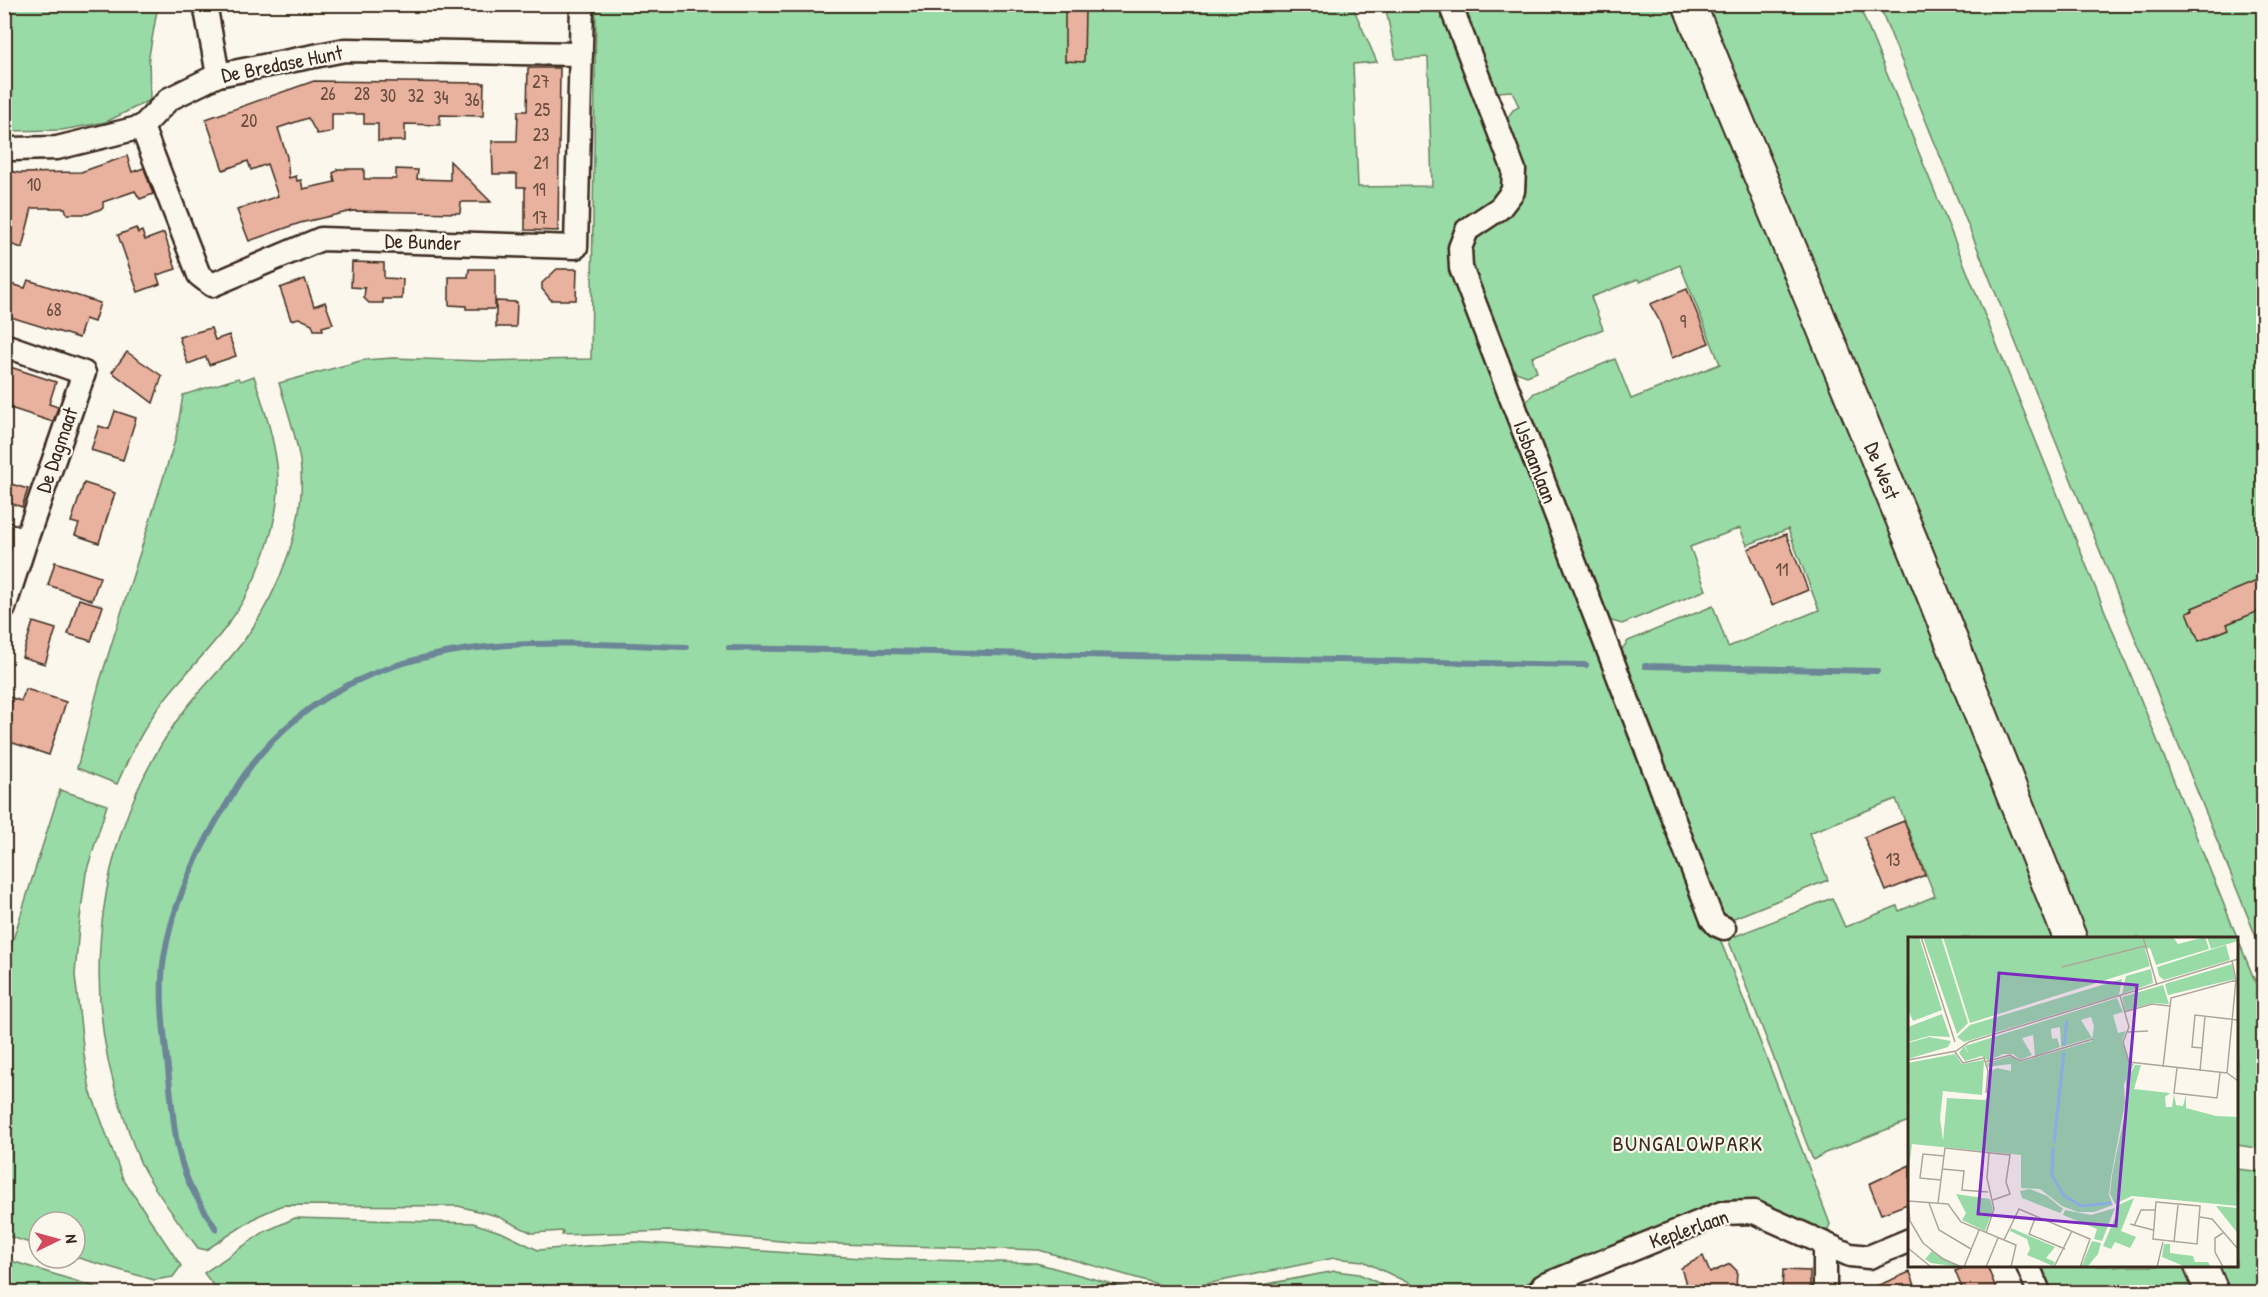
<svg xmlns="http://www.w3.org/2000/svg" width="2268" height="1297" font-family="'Patrick Hand',sans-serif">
<rect width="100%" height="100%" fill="#fbf7ec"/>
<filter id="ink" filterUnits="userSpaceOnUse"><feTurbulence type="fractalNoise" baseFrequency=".0167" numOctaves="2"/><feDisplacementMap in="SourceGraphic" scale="12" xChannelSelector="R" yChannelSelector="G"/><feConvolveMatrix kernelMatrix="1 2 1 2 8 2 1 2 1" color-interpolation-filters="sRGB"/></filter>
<g filter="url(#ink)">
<!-- green -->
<g fill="#99dba6" stroke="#6a8262" stroke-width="1.5">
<path d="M 4,5 L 158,5 L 149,56 L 150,100 L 106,122 L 62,130 L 5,131 Z"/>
<path d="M 596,5 L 1352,5 L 1377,62 L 1353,64 L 1358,187 L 1432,186 L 1428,57 L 1396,59 L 1385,5 L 1437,5 L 1498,154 L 1506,182 L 1500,196 L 1459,227 L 1447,247 L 1450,249 L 1793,1126 L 1830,1224 L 1827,1234 L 1768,1207 L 1735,1199 L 1693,1214 L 1527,1283 L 1527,1292 L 1427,1292 L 1363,1261 L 1334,1258 L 1196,1286 L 1161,1285 L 1039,1250 L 802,1243 L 670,1231 L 562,1235 L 563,1231 L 532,1233 L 497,1216 L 458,1206 L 283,1205 L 258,1216 L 206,1250 L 198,1248 C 179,1223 159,1197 144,1170 C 135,1153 130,1134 124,1117 C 77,985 98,833 178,719 C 198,690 225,667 245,639 C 279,592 308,520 300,461 C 296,434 287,409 279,383 L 364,360 L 393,358 L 480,361 L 591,359 Z"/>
<path d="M 1457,5 L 1680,5 L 2059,938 L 1910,938 L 1909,1121 L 1825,1153 L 1813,1160 L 1728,939 L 1832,898 L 1845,927 L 1897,906 L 1899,911 L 1935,896 L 1896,799 L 1809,833 L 1828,880 L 1734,918 L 1723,916 L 1621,657 L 1622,649 L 1628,641 L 1713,606 L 1728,647 L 1819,610 L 1788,529 L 1747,545 L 1740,528 L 1690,547 L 1706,590 L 1622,624 L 1608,620 L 1526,406 L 1527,401 L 1534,393 L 1615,359 L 1631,399 L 1720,364 L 1680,265 L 1640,282 L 1638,279 L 1591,297 L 1603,329 L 1532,357 L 1537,372 L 1527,376 L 1513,371 L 1473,269 C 1458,224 1526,223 1526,182 C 1526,164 1512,138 1505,121 L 1513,110 L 1519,107 L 1512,91 L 1497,92 L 1493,90 Z"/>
<path d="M 1701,5 L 1859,5 L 2263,1001 L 2263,1149 L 2237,1145 L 2236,938 L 2079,938 Z"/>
<path d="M 1879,5 L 2263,5 L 2263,954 Z"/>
<path d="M 254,376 C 263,405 273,434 277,465 C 284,517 257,586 226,627 C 206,654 181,677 161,704 C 143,728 129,757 117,784 L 77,768 L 100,681 L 176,437 L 183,395 L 238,378 L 241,381 Z"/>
<path d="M 60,790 L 107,805 L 86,873 L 79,926 L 75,975 L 84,1055 L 90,1090 L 123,1179 L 181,1266 L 173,1277 L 154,1280 L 75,1257 L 75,1222 L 39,1222 L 39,1246 L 5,1235 L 5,965 Z"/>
<path d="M 2237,1169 L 2263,1172 L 2263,1292 L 2223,1292 L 2212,1266 L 2236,1266 Z"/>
<path d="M 295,1218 L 473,1223 L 503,1233 L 538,1250 L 634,1242 L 861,1258 L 1036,1263 L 1141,1292 L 218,1292 L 204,1273 L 264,1232 Z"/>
<path d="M 5,1259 L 108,1291 L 113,1292 L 5,1292 Z"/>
<path d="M 2041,1266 L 2188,1266 L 2199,1292 L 2051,1292 Z"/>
<path d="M 1335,1271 L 1359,1274 L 1398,1292 L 1226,1292 Z"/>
</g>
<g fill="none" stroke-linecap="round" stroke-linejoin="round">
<!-- stream -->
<g stroke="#6c8698" stroke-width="6">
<path d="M 729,648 L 1586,665"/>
<path d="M 1645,666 L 1877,671"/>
<path d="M 216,1229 C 206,1212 194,1196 187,1178 C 174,1147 173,1111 169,1078 C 165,1039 158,997 164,957 C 172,908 193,861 218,818 C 227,805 234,790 243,777 C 273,732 320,695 370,675 C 471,633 580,644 686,647"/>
</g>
</g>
<!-- building -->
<g fill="#e9b29f" stroke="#3b2a1e" stroke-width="1.5">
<path d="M 1065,8 L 1085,8 L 1084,62 L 1065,61 Z"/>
<path d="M 528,68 L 560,68 L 558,231 L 525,230 L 525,187 L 517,187 L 517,174 L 493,174 L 492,141 L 517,141 L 518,111 L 527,111 Z"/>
<path d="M 314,81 L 484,83 L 483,116 L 440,115 L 440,125 L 405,124 L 405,141 L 378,141 L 378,124 L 364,124 L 364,114 L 332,114 L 332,132 L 317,134 L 308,118 L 278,128 L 287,157 L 289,178 L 296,176 L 297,181 L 301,180 L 303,189 L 335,182 L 333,173 L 337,171 L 337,169 L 364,169 L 364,179 L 396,179 L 396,169 L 418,170 L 417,179 L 450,180 L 450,161 L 491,202 L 461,202 L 460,213 L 352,211 L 300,223 L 249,241 L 237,210 L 278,196 L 267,164 L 251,170 L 248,161 L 223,170 L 206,119 Z"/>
<path d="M 127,156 L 132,172 L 144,168 L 153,194 L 140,199 L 135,191 L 103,202 L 103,208 L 88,214 L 67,214 L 65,208 L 32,208 L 22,248 L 4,242 L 4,170 L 19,173 L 81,172 Z"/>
<path d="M 136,228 L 138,233 L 142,231 L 145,240 L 164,233 L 176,269 L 157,275 L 160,284 L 138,292 L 118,235 Z"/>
<path d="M 352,262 L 384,263 L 384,278 L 403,279 L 402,299 L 383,299 L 383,303 L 369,303 L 364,298 L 365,288 L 351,287 Z"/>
<path d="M 469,269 L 495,269 L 495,309 L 466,309 L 466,306 L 449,305 L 449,277 L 468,277 Z"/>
<path d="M 557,269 L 577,269 L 576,300 L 551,300 L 542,289 L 542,283 Z"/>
<path d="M 305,279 L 314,306 L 325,302 L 333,324 L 322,327 L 323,330 L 314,330 L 312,324 L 299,318 L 291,320 L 280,288 Z"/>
<path d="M 28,280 L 100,303 L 94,322 L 85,319 L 79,338 L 4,315 L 4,282 L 25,288 Z"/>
<path d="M 1687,289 L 1709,343 L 1672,358 L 1659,320 L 1650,304 Z"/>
<path d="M 496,301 L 517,302 L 516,327 L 496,327 Z"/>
<path d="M 211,328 L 215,340 L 229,335 L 236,356 L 209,365 L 206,357 L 188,364 L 179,337 Z"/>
<path d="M 127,352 L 162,376 L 153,403 L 112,372 Z"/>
<path d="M 4,365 L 56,382 L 49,404 L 58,407 L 53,422 L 4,406 Z"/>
<path d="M 115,411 L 136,418 L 123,460 L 91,450 L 99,426 L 109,429 Z"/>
<path d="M 4,482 L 28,489 L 22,507 L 4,501 Z"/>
<path d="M 84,483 L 115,493 L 99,543 L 75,535 L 79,524 L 71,522 Z"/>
<path d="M 1786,534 L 1808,590 L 1772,605 L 1748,549 Z"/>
<path d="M 55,562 L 100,577 L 92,600 L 48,585 Z"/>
<path d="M 2264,578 L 2264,609 L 2227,624 L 2229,629 L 2199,641 L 2187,612 L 2193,610 L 2192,608 Z"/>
<path d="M 79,599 L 103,606 L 91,641 L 68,634 Z"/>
<path d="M 33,622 L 56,629 L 45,664 L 22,657 Z"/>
<path d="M 26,689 L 66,702 L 49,755 L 4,740 L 4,711 L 9,697 L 21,701 Z"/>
<path d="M 1904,821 L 1925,875 L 1886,891 L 1864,837 Z"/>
<path d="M 1910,1165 L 1910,1203 L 1881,1214 L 1869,1184 Z"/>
<path d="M 1703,1256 L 1710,1273 L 1730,1264 L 1737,1271 L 1736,1289 L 1727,1293 L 1689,1293 L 1681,1268 Z"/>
<path d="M 1968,1266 L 1987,1266 L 1998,1293 L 1964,1293 L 1955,1271 Z"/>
<path d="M 1783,1270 L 1810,1271 L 1810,1293 L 1782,1293 Z"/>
<path d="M 1910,1272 L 1918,1293 L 1862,1293 L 1862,1292 Z"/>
</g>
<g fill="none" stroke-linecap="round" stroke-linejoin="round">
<!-- minor casing -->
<g stroke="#3b2a1e" stroke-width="27">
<g id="minor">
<path d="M 205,4 L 218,75"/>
<path d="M 1450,4 L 1514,170 L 1513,191 L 1500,208 L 1467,230 L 1460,248 L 1461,268 L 1712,919 L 1717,925 L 1724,928"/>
<path d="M 142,127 L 199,275 L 212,285 L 321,239 L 576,247 L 582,4"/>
<path d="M 4,147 L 11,149 L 57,148 L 142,127 L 169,99 L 218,75 L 345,50 L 581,54"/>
<path d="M 4,345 L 84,373 L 26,540 L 4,608"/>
<path d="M 4,534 L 26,540"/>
<path d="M 2028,1266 L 2039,1292"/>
<path d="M 1539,1292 L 1543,1286 L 1722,1213 L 1754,1212 L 1850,1255 L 1869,1257 L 1910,1240"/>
<path d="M 1825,1292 L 1825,1245"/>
</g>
</g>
<!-- secondary casing -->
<g stroke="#3b2a1e" stroke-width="36">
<g id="secondary">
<path d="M 1689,4 L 1918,557 L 2070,938"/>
<path d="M 2201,1266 L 2212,1292"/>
</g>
</g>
<!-- minor -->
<use href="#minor" stroke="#fbf7ec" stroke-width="22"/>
<!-- secondary -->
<use href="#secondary" stroke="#fbf7ec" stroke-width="32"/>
</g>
</g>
<g text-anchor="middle" stroke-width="4.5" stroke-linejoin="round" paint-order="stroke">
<!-- number labels -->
<g font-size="18" fill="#664c3e">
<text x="541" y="88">27</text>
<text x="328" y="100">26</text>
<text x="362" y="100">28</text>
<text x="388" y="102">30</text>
<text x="416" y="102">32</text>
<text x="441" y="104">34</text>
<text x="472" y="106">36</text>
<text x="542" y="116">25</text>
<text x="249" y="127">20</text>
<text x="541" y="141">23</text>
<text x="541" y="169">21</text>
<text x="34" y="191">10</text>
<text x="539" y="196">19</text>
<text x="540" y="224">17</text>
<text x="54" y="316">68</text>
<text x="1683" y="328">9</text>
<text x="1782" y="576">11</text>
<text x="1893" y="866">13</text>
</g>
<!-- street labels -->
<g font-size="21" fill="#3b2a1e" stroke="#fbf7ec">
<text transform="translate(282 64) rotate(-11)" y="7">De Bredase Hunt</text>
<text transform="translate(423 242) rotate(2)" y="7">De Bunder</text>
<text transform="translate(57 450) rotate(-71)" y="7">De Dagmaat</text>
<text transform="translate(1535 462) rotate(69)" y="7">IJsbaanlaan</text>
<text transform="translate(1882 471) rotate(68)" y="7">De West</text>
<text transform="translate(1689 1229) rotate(-19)" y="7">Keplerlaan</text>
</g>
<!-- neighbourhood labels -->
<g font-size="22" letter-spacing="1.5" fill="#3b2a1e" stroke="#fbf7ec">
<text x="1688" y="1151">BUNGALOWPARK</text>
</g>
</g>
<!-- overview -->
<g transform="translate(1908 937)">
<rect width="330" height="330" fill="#fbf7ec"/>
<path d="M 11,0 L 34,73 L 5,84 L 0,73 L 0,2 ZM 15,0 L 33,0 L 60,86 L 49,97 ZM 35,0 L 265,0 L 270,7 L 297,0 L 301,12 L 248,28 L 242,11 L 237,12 L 242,29 L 62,86 ZM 299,0 L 330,0 L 330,4 L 303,12 ZM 318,8 L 322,23 L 256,43 L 251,39 L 249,30 ZM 324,27 L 327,42 L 260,58 L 257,47 ZM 243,32 L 245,46 L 214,57 L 218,39 ZM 214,42 L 211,58 L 56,105 L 49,100 L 62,88 ZM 255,48 L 261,67 L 244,66 L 217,74 L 214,60 ZM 209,61 L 215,75 L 205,78 L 210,96 L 218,94 L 214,104 L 221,126 L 226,127 L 216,147 L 217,166 L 203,240 L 201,258 L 205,268 L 186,275 L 170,275 L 154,269 L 132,252 L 113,251 L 113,218 L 4,207 L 0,240 L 0,126 L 47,117 L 54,127 L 76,123 L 74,158 L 35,154 L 32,181 L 35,204 L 39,161 L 77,163 L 81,158 L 81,135 L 89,131 L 103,134 L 103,127 L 79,130 L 79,126 L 103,119 L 112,125 L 184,104 L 186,89 L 183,80 L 173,83 L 184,101 L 153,110 L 152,90 L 143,92 L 144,102 L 149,101 L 152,110 L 127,119 L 125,98 L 114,101 L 124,118 L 112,123 L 105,117 L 95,117 L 80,124 L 74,119 L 57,124 L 51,116 L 56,109 L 61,118 L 57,109 ZM 34,77 L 42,100 L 21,99 L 0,105 L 0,90 ZM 21,100 L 43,104 L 40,110 L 0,122 L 0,106 ZM 227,128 L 233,128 L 226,152 L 262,156 L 257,160 L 258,170 L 264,170 L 266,157 L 268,168 L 275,169 L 278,158 L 278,171 L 308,179 L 330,180 L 330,269 L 224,259 L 207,267 L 202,257 L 204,238 L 219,166 L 218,144 ZM 122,252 L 139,259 L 155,272 L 152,276 L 114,261 L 112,254 ZM 48,257 L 82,262 L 85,272 L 77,294 L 54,283 L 58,276 ZM 226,261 L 213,294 L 228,300 L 222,311 L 207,305 L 203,312 L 195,309 L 210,274 L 208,269 ZM 308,269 L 330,271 L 330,297 L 327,293 ZM 207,271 L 194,304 L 186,302 L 189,292 L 155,278 L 157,273 L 183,278 ZM 103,291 L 147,310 L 138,321 L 147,325 L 145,329 L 119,318 L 122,312 L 119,302 L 102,294 ZM 184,304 L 193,306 L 190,317 L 179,330 L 173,330 ZM 256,307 L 262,307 L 262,316 L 285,319 L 287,325 L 300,325 L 303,330 L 278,330 L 254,320 ZM 24,314 L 51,330 L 23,326 L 17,322 Z" fill="#99dba6"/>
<path fill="none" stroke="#8cc3ea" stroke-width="3" d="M 156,108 L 159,84M 146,206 L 156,115M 145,210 L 144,238 L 155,258 L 173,269 L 203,266"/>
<path fill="none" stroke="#aea59a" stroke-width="1.5" d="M 13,0 L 47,105M 235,0 L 249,48M 154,30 L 237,9M 212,59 L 221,90 L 215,105 L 221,125 L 319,136 L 330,144M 216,75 L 244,67 L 262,69M 220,95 L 240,94M 294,111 L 284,110 L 287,78 L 330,83M 47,115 L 55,126 L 76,121 L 80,134 L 78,156M 0,123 L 48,114 L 61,105 L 330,22M 77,125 L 102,118 L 112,124 L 185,102M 255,130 L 263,61 L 328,43M 269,131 L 266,156 L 309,161 L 312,136M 292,134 L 297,79M 319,136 L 328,43 L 324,24M 34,232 L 56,234 L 54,253 L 80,255M 33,243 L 12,241 L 15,217 L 36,219M 0,264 L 40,267 L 53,285 L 108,308 L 103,330M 0,264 L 2,284 L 15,306 L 35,322 L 54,330M 248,265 L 292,269 L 289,307 L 245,302 ZM 21,266 L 31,293 L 63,312M 30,266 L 37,211 L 102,218 L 98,245 L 102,257 L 85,263M 128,279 L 121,297 L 157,312M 292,280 L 304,282 L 330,312M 222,287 L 245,293M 226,289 L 233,273 L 247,273M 78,296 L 86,272 L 79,241 L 81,216M 315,296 L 307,301 L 307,315 L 315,330M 96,303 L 111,272 L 182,302 L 172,330M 266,305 L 270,268M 0,311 L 23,330M 56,330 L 71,293M 78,330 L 90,301M 146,330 L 164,294M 249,330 L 255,305"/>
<path fill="#7b2cbf" fill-opacity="0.15" stroke="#7b2cbf" stroke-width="3" d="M 91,36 L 229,48 L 208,289 L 70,277 Z"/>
<rect width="330" height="330" fill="none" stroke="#3b2a1e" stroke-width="3"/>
</g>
<!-- margin -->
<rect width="2268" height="1297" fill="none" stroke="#fbf7ec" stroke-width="24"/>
<rect x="12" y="12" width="2244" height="1273" fill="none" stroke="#3b2a1e" stroke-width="2" filter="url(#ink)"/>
<!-- north arrow -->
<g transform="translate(57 1240) rotate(85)"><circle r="28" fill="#fbf7ec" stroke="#aea59a" stroke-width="1.5"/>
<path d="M0-4.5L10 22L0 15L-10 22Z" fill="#d1495b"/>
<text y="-9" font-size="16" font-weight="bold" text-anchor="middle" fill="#3b2a1e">N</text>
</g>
</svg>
